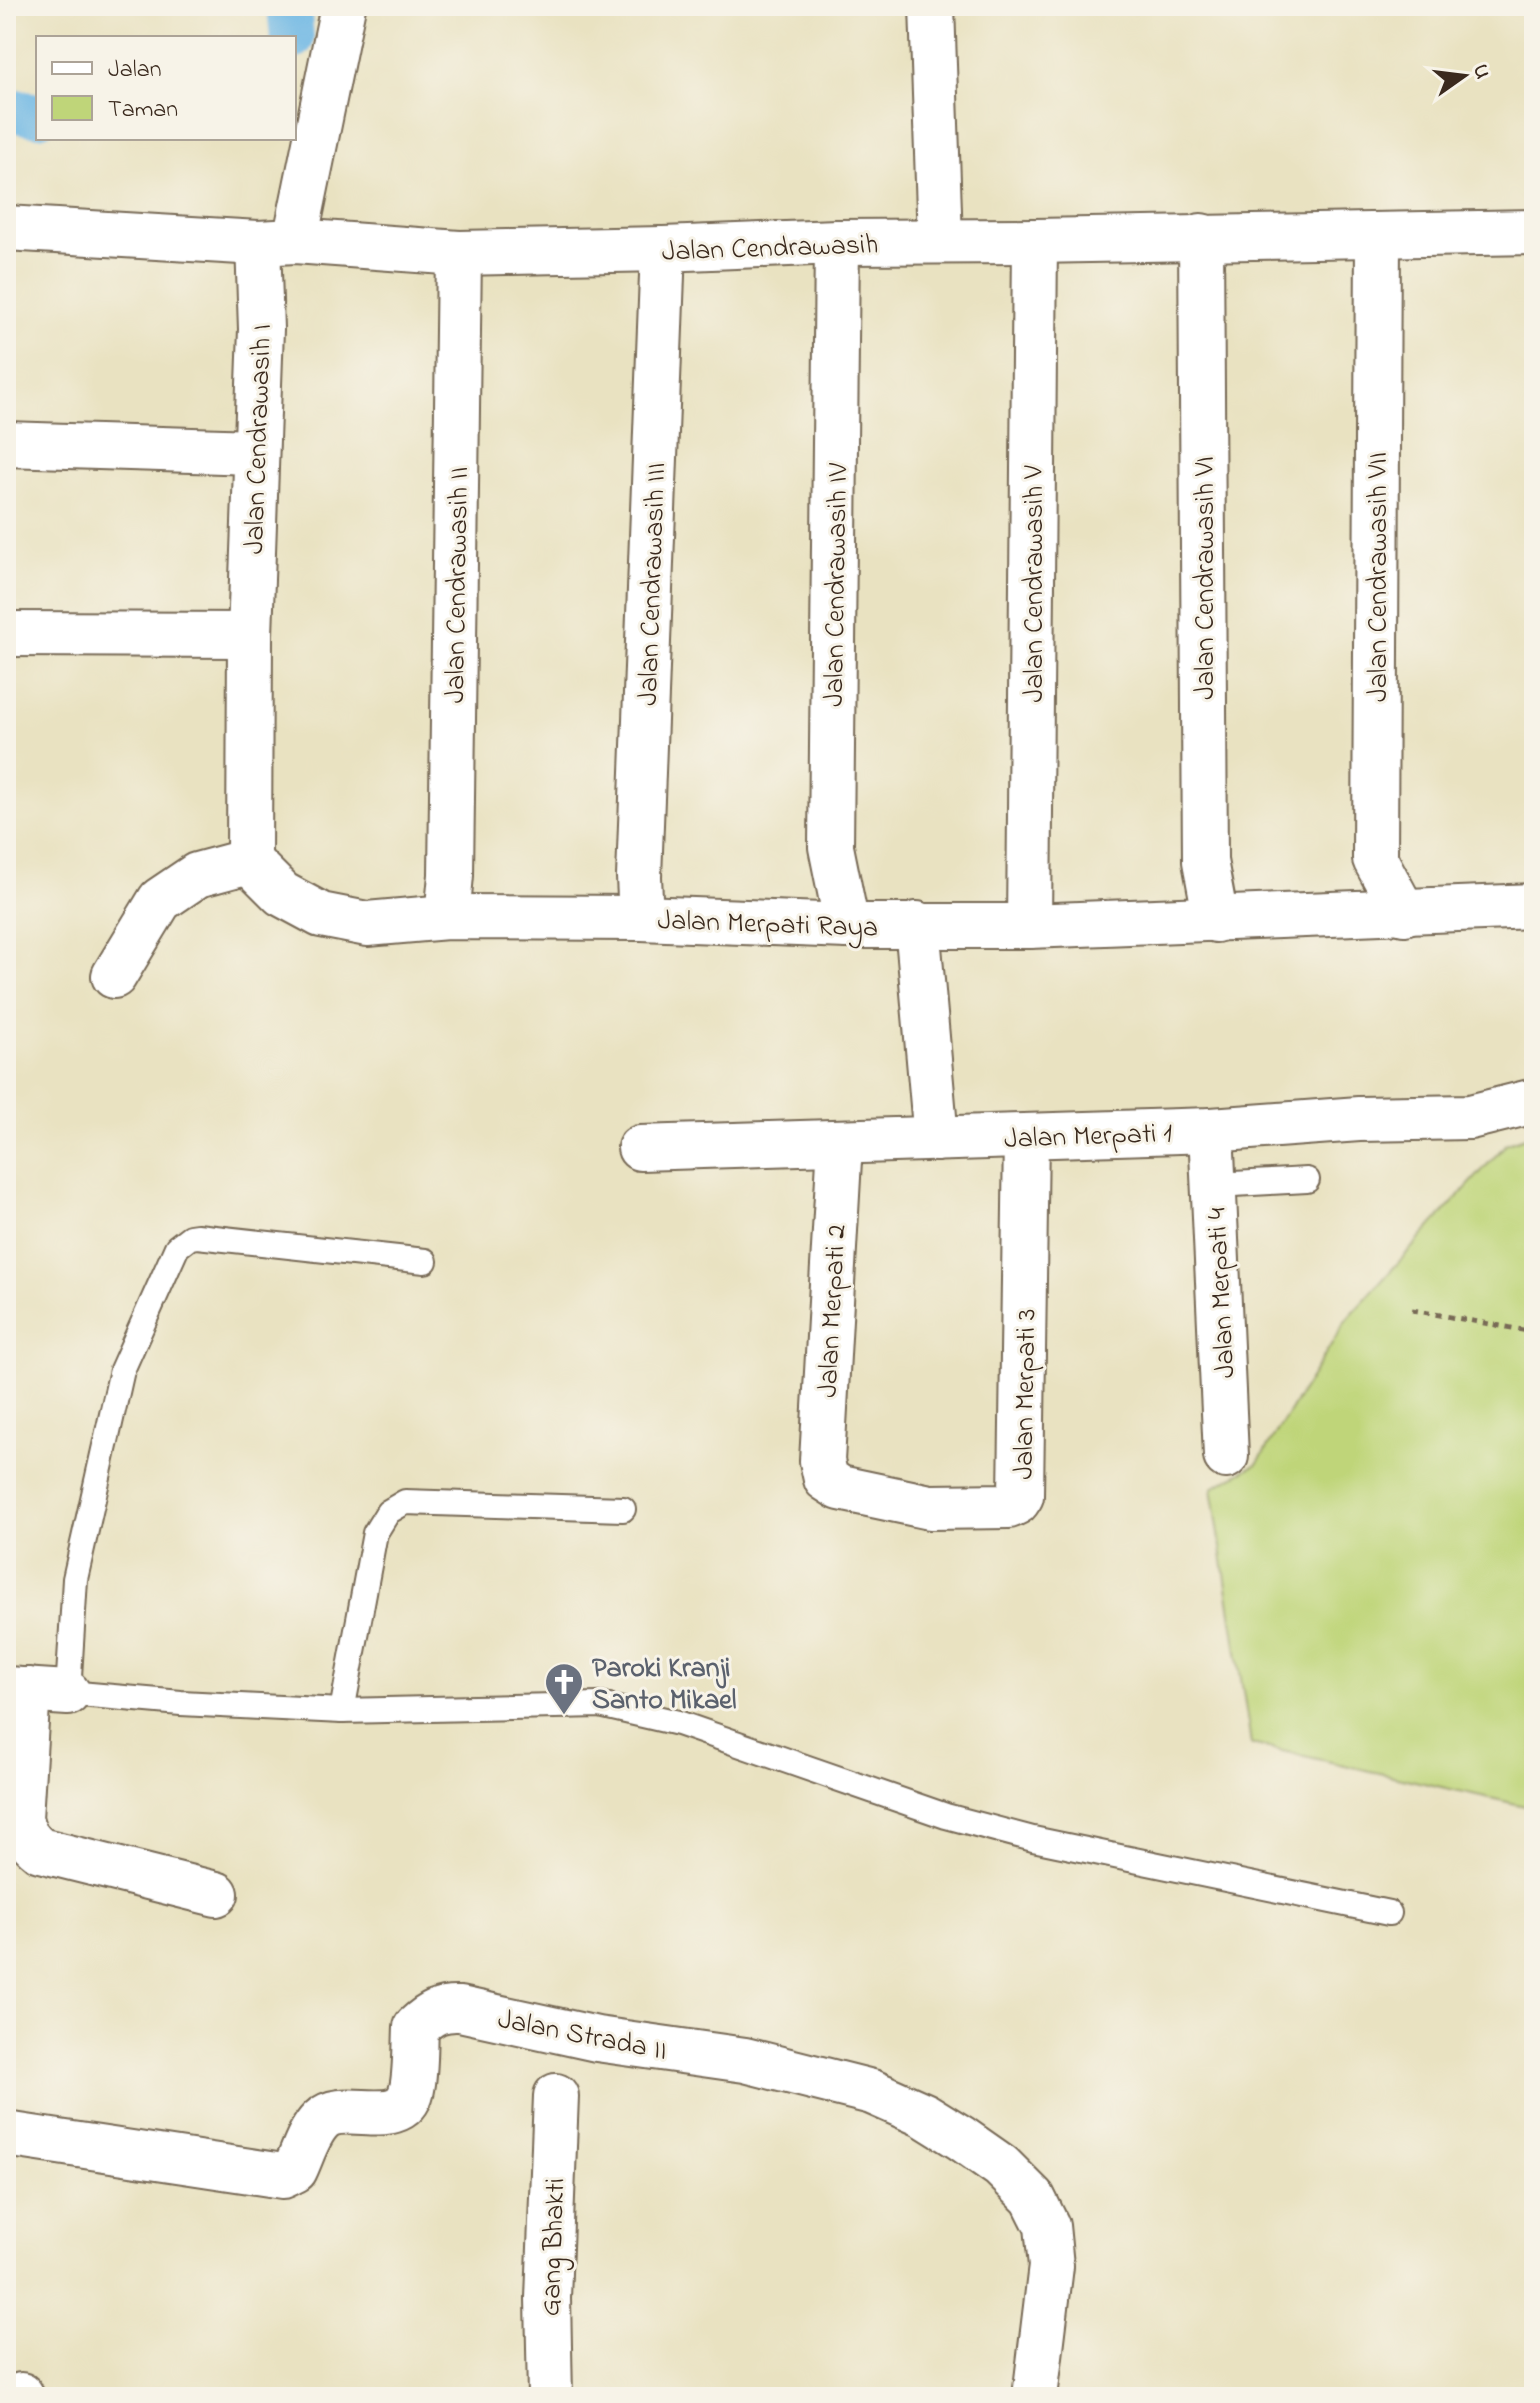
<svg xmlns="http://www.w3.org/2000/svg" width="1540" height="2403" font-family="'Indie Flower',sans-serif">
<rect width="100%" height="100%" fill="#f7f3e8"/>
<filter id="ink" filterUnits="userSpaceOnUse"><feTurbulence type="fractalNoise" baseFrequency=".0125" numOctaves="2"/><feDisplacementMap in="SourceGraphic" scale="16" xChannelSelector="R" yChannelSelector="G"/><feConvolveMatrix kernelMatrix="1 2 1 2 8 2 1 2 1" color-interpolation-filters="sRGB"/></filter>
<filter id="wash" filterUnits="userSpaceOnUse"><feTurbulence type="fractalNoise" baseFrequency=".006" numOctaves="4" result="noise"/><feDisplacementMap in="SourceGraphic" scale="32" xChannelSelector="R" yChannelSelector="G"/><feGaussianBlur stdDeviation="1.8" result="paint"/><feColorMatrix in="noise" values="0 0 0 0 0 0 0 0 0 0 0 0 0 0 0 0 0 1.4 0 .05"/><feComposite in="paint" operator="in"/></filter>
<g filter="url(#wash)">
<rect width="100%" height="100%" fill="#e9e2c1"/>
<!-- green -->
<path fill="#bfd579" stroke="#7d804c" stroke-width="2" d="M 1534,1134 L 1534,1808 L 1251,1744 L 1212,1488 L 1257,1464 L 1347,1319 L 1507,1143 Z"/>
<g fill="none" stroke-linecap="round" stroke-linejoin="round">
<!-- canal -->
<g stroke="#6bb6e4" stroke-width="44">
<path d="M 289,6 L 292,38"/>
<path d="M 6,109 L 38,115"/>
</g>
</g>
</g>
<g filter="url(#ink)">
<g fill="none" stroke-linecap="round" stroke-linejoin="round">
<!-- lane casing -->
<g stroke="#786a57" stroke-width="28">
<g id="lane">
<path d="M 1214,1185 L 1307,1180"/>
<path d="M 425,1261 L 197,1236 L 190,1237 L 177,1247 L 122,1370 L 75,1579 L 68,1693 L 181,1703 L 342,1711 L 600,1705 L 678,1723 L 946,1816 L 1033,1839 L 1389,1913"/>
<path d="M 342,1711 L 375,1533 L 388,1512 L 405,1502 L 623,1509"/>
</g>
</g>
<!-- street casing -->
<g stroke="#786a57" stroke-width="48">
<g id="street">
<path d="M 932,6 L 940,241"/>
<path d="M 6,228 L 258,243 L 295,241 L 459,253 L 663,249 L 837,242 L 1035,241 L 1534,232"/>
<path d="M 1378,235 L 1375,859 L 1404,913"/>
<path d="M 1201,236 L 1205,861 L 1216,920"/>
<path d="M 295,241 L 343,6"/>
<path d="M 837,242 L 831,847 L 847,926"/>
<path d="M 258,243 L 261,329 L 250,635 L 249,861 L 282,894 L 321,915 L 367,924 L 447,917 L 641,918 L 847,926 L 1029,926 L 1534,906"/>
<path d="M 6,444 L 254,452"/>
<path d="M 6,634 L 250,635"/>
<path d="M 447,917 L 451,875 L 459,253"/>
<path d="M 641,918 L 639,877 L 663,249"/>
<path d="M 917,924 L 936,1139"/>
<path d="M 1029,926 L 1035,241"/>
<path d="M 114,976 L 160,900 L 197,875 L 249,861"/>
<path d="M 1211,1130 L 1226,1456"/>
<path d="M 840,1142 L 822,1461 L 826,1479 L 840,1488 L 930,1507 L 1009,1506 L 1017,1502 L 1021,1496 L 1026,1136"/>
<path d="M 640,1148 L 1211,1130 L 1359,1119 L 1470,1117 L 1534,1101"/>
<path d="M 6,1689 L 68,1693"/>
<path d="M 28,1690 L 20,1818 C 23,1832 28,1841 40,1850 L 216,1894"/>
<path d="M 6,2134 L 283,2176 L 295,2170 C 303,2153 308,2133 321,2120 C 344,2097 402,2133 412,2089 C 416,2069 415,2047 416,2027 C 431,2013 441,2008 460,2009 L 597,2039 L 745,2060 L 872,2092 L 924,2115 L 961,2138 L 1001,2166 L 1033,2198 L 1047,2226 L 1051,2266 L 1035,2397"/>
<path d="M 21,2397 L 21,2395"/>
<path d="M 550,2397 L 548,2298 L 556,2096"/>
</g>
</g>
<!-- path -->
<path stroke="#786a57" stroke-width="5" stroke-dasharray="6 6" stroke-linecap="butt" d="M 1412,1310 L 1534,1332"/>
<!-- lane -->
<use href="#lane" stroke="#fff" stroke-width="24"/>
<!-- street -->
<use href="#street" stroke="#fff" stroke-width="44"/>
</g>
</g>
<!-- icons -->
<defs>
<g id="church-pin" transform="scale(2)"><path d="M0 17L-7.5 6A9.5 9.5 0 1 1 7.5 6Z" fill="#6b7280" stroke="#f7f3e8"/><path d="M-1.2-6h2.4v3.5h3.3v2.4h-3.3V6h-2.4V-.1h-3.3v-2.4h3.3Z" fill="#fff"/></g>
</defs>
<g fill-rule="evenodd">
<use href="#church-pin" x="564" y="1682"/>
</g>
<g text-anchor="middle" stroke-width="6" stroke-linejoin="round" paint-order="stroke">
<!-- street labels -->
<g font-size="28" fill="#3b2a1e" stroke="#f7f3e8">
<text transform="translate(770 246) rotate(-2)" y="10">Jalan Cendrawasih</text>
<text transform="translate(256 439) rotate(-88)" y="10">Jalan Cendrawasih I</text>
<text transform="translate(1376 577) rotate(-90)" y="10">Jalan Cendrawasih VII</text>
<text transform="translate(1203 578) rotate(-90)" y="10">Jalan Cendrawasih VI</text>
<text transform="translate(650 584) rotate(-88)" y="10">Jalan Cendrawasih III</text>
<text transform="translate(1032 584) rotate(-90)" y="10">Jalan Cendrawasih V</text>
<text transform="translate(455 585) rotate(-89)" y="10">Jalan Cendrawasih II</text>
<text transform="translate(834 585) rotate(-89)" y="10">Jalan Cendrawasih IV</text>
<text transform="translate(768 922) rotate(2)" y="10">Jalan Merpati Raya</text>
<text transform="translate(1088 1134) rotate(-2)" y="10">Jalan Merpati 1</text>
<text transform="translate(1219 1293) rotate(-93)" y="10">Jalan Merpati 4</text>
<text transform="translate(830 1311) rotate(-87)" y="10">Jalan Merpati 2</text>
<text transform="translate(1023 1394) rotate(-89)" y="10">Jalan Merpati 3</text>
<text transform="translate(583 2033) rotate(11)" y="10">Jalan Strada II</text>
<text transform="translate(551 2247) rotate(-88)" y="10">Gang Bhakti</text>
</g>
<!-- worship labels -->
<g font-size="28" font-weight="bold" fill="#5b616d" stroke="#f7f3e8" text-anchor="start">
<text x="592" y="1676">Paroki Kranji<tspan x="592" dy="32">Santo Mikael</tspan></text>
</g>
</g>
<!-- margin -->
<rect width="1540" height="2403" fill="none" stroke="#f7f3e8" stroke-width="32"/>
<!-- legend -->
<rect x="36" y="36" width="260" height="104" fill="#f7f3e8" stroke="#aca397" stroke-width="2"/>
<rect x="52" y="62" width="40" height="12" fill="#ffffff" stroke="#aca397" stroke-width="2"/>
<text x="108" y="76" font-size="24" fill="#3b2a1e">Jalan</text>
<rect x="52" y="96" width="40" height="24" fill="#bfd579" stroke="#aca397" stroke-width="2"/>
<text x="108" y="116" font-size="24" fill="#3b2a1e">Taman</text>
<!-- north arrow -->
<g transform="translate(1464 76) rotate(76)" stroke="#f7f3e8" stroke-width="6" paint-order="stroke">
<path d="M0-6L14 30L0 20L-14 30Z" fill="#3b2a1e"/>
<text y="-12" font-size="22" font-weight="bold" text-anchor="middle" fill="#3b2a1e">U</text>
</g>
</svg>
